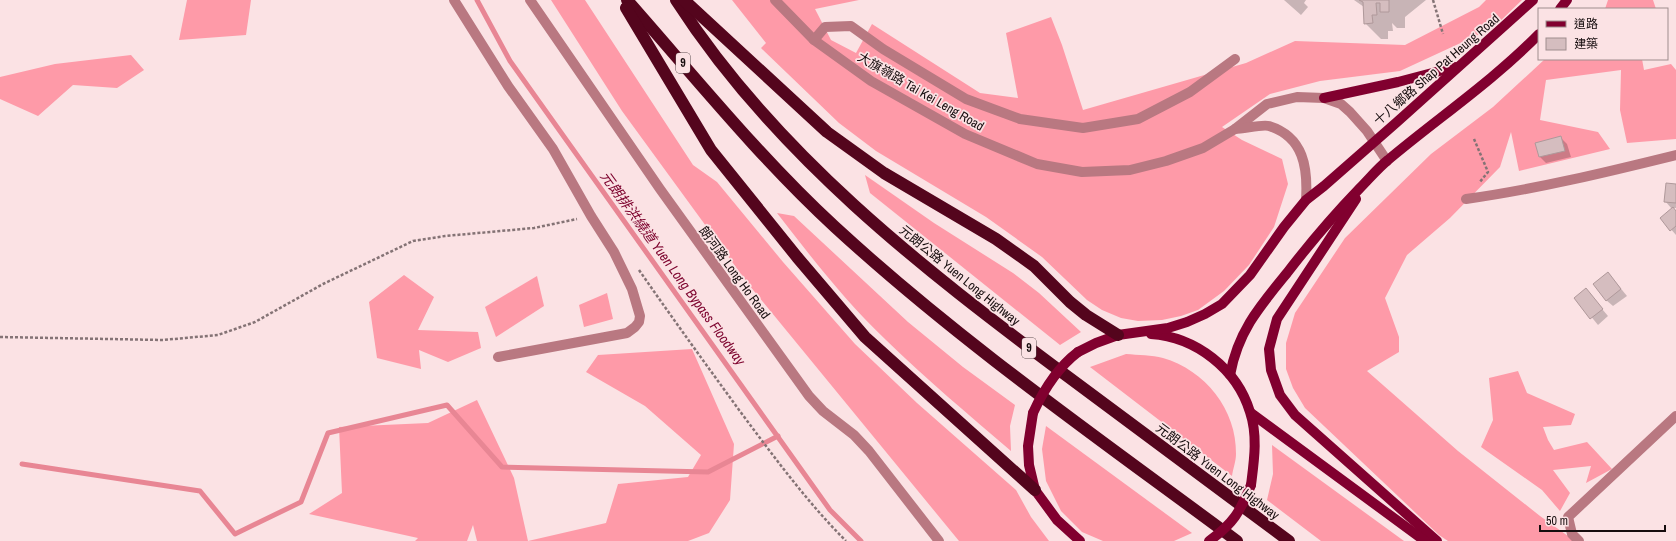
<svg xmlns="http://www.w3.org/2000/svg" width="1676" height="541" font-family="'Archivo Narrow','Noto Sans TC',sans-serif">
<rect width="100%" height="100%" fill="#fbe2e4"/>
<!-- forest -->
<g fill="#fe9aa8">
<path d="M 187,0 L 251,0 L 246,35 L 179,40 Z"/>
<path d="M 551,0 L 585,0 L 693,165 L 717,182 L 783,262 L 855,344 L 917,403 L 1016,490 L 1031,517 L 1049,541 L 959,541 L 749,285 L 622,111 Z"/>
<path d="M 732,0 L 859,0 L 815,9 L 831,40 L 856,53 L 872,24 L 980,93 L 1018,98 L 1006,33 L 1051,17 L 1062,45 L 1083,110 L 1246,63 L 1295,41 L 1405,45 L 1479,7 L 1486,0 L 1522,0 L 1493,28 L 1400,71 L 1320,81 L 1270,94 L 1222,127 L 1242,140 L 1282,159 L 1288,184 L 1274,227 L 1249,265 L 1224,291 L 1198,310 L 1181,316 L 1162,320 L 1138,321 L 1121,318 L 1102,310 L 1087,300 L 1042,257 L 986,217 L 876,151 L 839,123 L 761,48 L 766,43 Z"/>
<path d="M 1608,0 L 1653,0 L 1656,9 L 1605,9 Z"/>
<path d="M 131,55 L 144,70 L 117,88 L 73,85 L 38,116 L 0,99 L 0,77 L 55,64 Z"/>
<path d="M 1545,59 L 1642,59 L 1644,70 L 1671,64 L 1676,70 L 1676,139 L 1627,143 L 1620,110 L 1621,70 L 1546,80 L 1540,120 L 1598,132 L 1610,149 L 1519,171 L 1511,132 L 1500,167 L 1450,218 L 1407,255 L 1385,298 L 1399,337 L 1399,352 L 1367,371 L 1458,451 L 1540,516 L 1575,541 L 1448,541 L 1439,535 L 1305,408 L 1293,388 L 1286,369 L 1286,343 L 1295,313 L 1345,238 L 1431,154 L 1493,107 Z"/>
<path d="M 865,175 L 934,223 L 1013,273 L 1039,293 L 1081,332 L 1060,345 L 870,193 Z"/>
<path d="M 777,213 L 794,216 L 908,322 L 963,367 L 1015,405 L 1010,426 L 1011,451 C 969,415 926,379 886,340 C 845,301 811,257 777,213 Z"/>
<path d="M 404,275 L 434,297 L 418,330 L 478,332 L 481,348 L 448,362 L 419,350 L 421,369 L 377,358 L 369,302 Z"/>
<path d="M 537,276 L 544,306 L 496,337 L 485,307 Z"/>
<path d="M 607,293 L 613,319 L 584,327 L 579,305 Z"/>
<path d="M 692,349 L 734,444 L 730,500 L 709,533 L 688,541 L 477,541 L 473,525 L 467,541 L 415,541 L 418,538 L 309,514 L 342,493 L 339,427 L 428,423 L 477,400 L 514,478 L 528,541 L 606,523 L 618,484 L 688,477 L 701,455 L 645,406 L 586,372 L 598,355 Z"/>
<path d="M 1126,354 C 1138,355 1152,355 1163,358 C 1205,370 1237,410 1236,454 C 1236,461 1233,469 1232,476 L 1090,367 Z"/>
<path d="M 1518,371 L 1527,393 L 1575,414 L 1571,425 L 1543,427 L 1548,440 L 1554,450 L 1587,442 L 1612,469 L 1586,483 L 1591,466 L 1553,470 L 1570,493 L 1560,511 L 1542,490 L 1481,447 L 1493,420 L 1489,378 Z"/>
<path d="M 1046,426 L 1192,533 L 1174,541 L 1103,541 L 1082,532 L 1061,511 L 1046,481 L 1042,449 Z"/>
<path d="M 1272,445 L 1404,541 L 1321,541 L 1267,500 L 1273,474 Z"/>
</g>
<!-- shadow -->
<g fill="#0003">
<path d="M 1284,0 L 1306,0 L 1304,3 L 1308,7 L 1301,15 Z"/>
<path d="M 1354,0 L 1426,0 L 1405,17 L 1405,28 L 1397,28 L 1392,23 L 1393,31 L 1388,31 L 1388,39 L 1381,39 L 1365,23 L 1364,7 Z"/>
<path d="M 1560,137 L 1567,144 L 1571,157 L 1546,163 L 1540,157 Z"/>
<path d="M 1676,185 L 1676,208 L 1672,208 L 1676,212 L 1676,235 L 1661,218 L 1672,209 L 1665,201 Z"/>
<path d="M 1608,273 L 1627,296 L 1613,306 L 1606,300 Z"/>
<path d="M 1586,290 L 1608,316 L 1598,325 L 1576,298 Z"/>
</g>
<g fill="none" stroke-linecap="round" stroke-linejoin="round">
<!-- stream -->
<g stroke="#e88694" stroke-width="5">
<path d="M 477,0 L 510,61 L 830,510 L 861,541"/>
<path d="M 22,464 L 200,491 L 235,534 L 301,502 L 328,433 L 447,405 L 502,467 L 708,472 L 778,436"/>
</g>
</g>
<!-- building -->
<g fill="#d5bdbf" stroke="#af989a">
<path d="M 1359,0 L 1389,0 L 1389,12 L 1380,12 L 1380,3 L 1376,3 L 1377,15 L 1372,15 L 1373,23 L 1364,24 L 1363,2 Z"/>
<path d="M 1561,136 L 1565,151 L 1539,157 L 1535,143 Z"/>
<path d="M 1666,183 L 1676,184 L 1676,203 L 1664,202 Z"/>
<path d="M 1673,207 L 1676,211 L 1676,226 L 1670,231 L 1660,218 Z"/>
<path d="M 1608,272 L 1621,289 L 1606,301 L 1593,284 Z"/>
<path d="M 1586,288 L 1603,309 L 1590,319 L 1574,298 Z"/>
</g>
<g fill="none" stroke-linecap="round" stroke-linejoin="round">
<!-- path -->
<g stroke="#847375" stroke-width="2.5" stroke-dasharray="3 2" stroke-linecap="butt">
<path d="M 1433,0 L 1443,34"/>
<path d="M 1474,139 L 1488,172 L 1479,183"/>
<path d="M 639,270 C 673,319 707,366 742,414 C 775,458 807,502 846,541"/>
<path d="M 0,337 L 163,340 L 218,335 L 255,322 L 323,284 L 413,241 L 445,236 L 534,228 L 577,219"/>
</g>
<!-- minor -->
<g stroke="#b97881" stroke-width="10">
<path d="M 454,0 L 508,86 L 553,149 L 591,216 L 614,252 L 632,289 L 640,316 L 639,322 L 635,327 L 627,333 L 498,357"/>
<path d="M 530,0 L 660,189 L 809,396 L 823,411 L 854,435 L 869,451 L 939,541"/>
<path d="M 775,0 L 814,40 L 871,81 L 965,134 L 1037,164 L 1082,172 L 1130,170 L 1166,161 L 1203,148 L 1235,129 L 1267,104 L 1297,97 L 1324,98 L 1341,104 L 1350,112 L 1367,131 L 1387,161"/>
<path d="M 814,40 L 825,27 L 851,26 L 883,49 L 966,99 L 1020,119 L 1083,128 L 1138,119 L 1190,92 L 1235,59"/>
<path d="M 1235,129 C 1244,129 1262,124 1269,126 C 1304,137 1308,168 1306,200"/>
<path d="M 1466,199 C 1537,189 1607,172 1676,155"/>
<path d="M 1579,541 L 1572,534 L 1568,517 L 1676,416"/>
</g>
<!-- major -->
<g stroke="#81002f" stroke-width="10">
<path d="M 1560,9 L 1567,0"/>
<path d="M 1324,98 L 1398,82 L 1455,67"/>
<path d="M 1356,199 L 1277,319 L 1269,349 L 1271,370 L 1280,395 L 1295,415 L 1437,541"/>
<path d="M 1151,334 C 1196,337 1237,369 1250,412 C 1258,436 1254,461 1251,485"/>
<path d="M 1078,352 L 1096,343 L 1118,335 L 1168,328 L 1187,322 L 1205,314 L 1222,304 L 1250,275 L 1284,227 L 1306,200 L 1324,186 L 1397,122 L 1533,0"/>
<path d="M 1230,375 C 1238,331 1260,306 1287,273 C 1310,243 1334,215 1360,188 C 1369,179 1378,168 1388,160 C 1438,118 1493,81 1539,34"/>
<path d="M 1033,413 L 1028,446 L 1029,465 L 1035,490 L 1057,520 L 1080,541"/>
<path d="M 1251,413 L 1425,541"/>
</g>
<!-- highway -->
<g stroke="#54051d" stroke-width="12">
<path d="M 627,0 C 695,77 760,158 835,227 C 960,342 1101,440 1237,541"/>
<path d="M 676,0 C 775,154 922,268 1067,376 C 1141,431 1215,486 1289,541"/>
<path d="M 684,0 L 827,132 L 884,173 L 996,239 L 1034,266 L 1070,302 L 1086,315 L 1118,335"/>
<path d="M 626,8 L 711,150 L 797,257 L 865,337 L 1035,490"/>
</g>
<!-- major-bridge -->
<g stroke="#81002f" stroke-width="10">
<path d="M 1033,413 C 1044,389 1057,368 1078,352"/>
<path d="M 1209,541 C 1233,524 1240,512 1251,485"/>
</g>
</g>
<g text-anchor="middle" stroke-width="3.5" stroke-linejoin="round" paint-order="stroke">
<!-- shield labels -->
<g fill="#fbe2e4" stroke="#5b4d4e" stroke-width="1">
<rect x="676" y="53" width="14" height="20" rx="3"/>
<rect x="1022" y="338" width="14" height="20" rx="3"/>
</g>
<g font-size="12" font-weight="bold" fill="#160d0e">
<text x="683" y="67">9</text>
<text x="1029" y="352">9</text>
</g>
<!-- street labels -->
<g font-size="13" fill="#160d0e" stroke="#fbe2e4">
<text transform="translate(1436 69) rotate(-41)" y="5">十八鄉路 Shap Pat Heung Road</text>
<text transform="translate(921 91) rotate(30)" y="5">大旗嶺路 Tai Kei Leng Road</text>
<text transform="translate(735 272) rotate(54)" y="5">朗河路 Long Ho Road</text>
<text transform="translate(960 275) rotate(39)" y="5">元朗公路 Yuen Long Highway</text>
<text transform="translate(1218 471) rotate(37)" y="5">元朗公路 Yuen Long Highway</text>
</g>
<!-- water labels -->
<g font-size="14" font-style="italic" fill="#7c002c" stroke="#fbe2e4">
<text transform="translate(673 268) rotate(54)" y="5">元朗排洪繞道 Yuen Long Bypass Floodway</text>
</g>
</g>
<!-- legend -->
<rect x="1538" y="8" width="130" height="52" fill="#fbe2e4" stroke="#9f8d8e"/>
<rect x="1546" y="21" width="20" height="6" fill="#81002f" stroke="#9f8d8e"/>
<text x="1574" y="28" font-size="12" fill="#160d0e">道路</text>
<rect x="1546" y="38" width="20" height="12" fill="#d5bdbf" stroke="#9f8d8e"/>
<text x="1574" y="48" font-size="12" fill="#160d0e">建築</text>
<!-- scale -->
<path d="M1540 525v6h125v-6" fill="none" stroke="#160d0e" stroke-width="2"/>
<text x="1546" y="525" font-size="12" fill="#160d0e" stroke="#fbe2e4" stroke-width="3" paint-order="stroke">50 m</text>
</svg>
